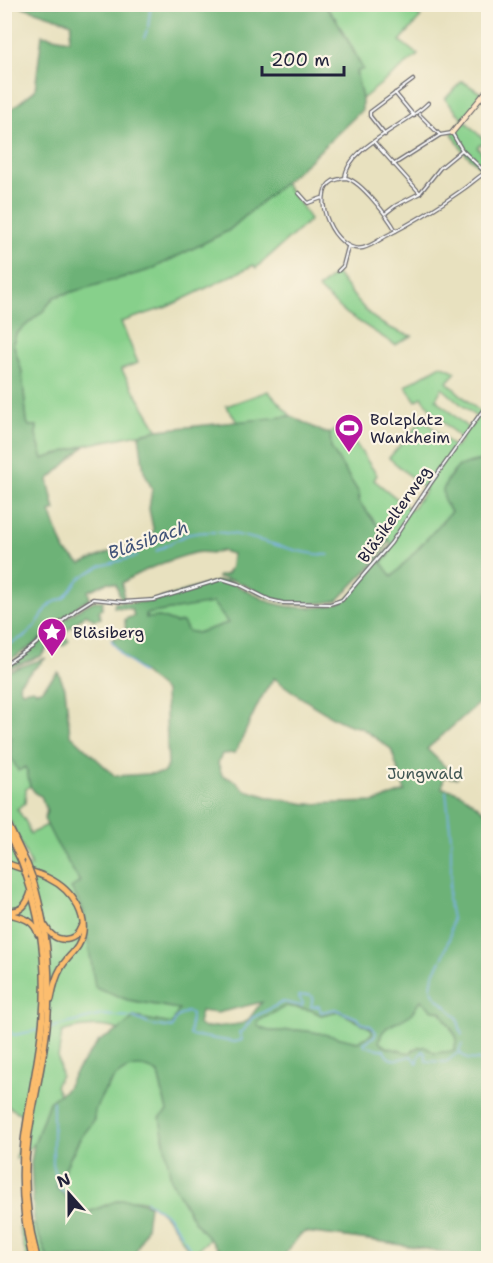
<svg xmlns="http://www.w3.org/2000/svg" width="493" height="1263" font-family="'Shantell Sans',sans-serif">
<rect width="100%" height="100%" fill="#fcf5e5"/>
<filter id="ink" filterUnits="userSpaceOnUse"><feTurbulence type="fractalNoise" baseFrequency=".0167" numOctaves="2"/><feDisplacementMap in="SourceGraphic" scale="12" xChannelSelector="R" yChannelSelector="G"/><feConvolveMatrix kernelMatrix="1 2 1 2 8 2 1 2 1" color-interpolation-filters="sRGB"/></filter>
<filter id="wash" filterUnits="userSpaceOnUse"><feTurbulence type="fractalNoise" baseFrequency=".008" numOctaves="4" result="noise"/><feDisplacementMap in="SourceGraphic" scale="24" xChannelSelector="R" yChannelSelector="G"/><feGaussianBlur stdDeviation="1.35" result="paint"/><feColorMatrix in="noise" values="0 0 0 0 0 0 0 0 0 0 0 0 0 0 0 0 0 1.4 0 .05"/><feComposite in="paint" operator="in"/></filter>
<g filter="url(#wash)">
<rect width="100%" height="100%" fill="#e8e1bf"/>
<!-- green -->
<g fill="#87d08b" stroke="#547963" stroke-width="1.5" fill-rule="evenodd">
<path d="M 324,5 L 409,5 L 421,17 L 400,41 L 418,55 L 362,99 L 356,71 L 362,69 C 355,50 337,20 324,5 Z"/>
<path d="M 462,81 L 484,95 L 463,119 L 488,144 L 488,150 L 481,144 L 477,147 L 488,160 L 488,171 L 485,172 L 462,150 L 452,133 L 463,119 L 445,99 Z"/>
<path d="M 283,182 L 302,206 L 310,220 L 256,268 L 254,265 L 167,307 L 121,322 L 138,363 L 121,369 L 158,430 L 86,445 L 43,459 L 36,435 L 37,426 L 29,426 L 27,422 L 22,372 L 13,343 L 16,334 L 44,310 L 54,297 L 81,289 L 228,231 Z"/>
<path d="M 336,273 C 362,306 369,324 412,336 L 395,345 L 347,314 L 318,289 Z"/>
<path d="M 441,365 L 456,372 L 447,382 L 481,413 L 488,403 L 488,460 C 458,459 432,482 451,512 L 392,578 L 381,562 L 389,556 L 391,543 L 359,502 L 360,497 L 331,448 L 330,433 L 343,425 L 377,475 L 374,480 L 411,510 L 426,490 L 389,458 L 423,419 L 455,448 L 462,440 L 431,410 L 422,397 L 416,401 L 405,386 ZM 442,388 L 477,418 L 469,429 L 436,399 Z"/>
<path d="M 268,391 L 291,416 L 238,423 L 226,406 Z"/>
<path d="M 213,602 L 228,623 L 198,633 L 188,631 L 176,623 L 160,617 L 146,619 L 145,614 Z"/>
<path d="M 5,735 L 10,735 L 11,757 L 26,767 L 30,786 L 26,789 L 25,803 L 17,809 L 26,822 L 30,834 L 47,825 L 80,882 L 72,888 L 83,908 L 97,989 L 128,1000 L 179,1009 L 172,1024 L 134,1017 L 119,1030 C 102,1024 80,1026 62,1032 L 58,1058 L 61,1075 L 55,1086 L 59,1094 L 49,1102 L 34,1144 L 16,1159 L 21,1114 L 4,1104 L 4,831 L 18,864 L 32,867 L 5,810 Z"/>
<path d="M 421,1000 L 431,1009 L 441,1012 L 457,1038 L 454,1051 L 434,1053 L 425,1047 L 419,1047 L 409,1053 L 386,1047 L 379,1042 C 383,1023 396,1025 408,1016 C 413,1013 417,1005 421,1000 Z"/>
<path d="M 286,1006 L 311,1010 L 321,1015 L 338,1011 L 372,1029 L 372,1034 L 359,1042 C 337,1038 315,1030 293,1030 C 280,1030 268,1035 257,1025 L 258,1021 Z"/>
<path d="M 130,1066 L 148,1067 L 158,1073 L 167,1111 L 163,1138 L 169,1157 L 171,1180 L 194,1221 L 210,1239 L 191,1255 C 179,1234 163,1202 136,1200 C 119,1198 101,1208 85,1213 L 73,1206 L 56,1186 L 80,1139 L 94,1120 L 94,1111 L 103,1094 L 115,1077 Z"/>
<path d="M 34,1224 L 48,1258 L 27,1258 L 19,1228 Z"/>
</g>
<!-- forest -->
<g fill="#6db277" stroke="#486a59" stroke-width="1.5" fill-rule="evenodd">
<path d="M 5,5 L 324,5 L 336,19 L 363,69 L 356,72 L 362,99 L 362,110 L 309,161 L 228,231 L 150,270 L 54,297 L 44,310 L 16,334 L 13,343 L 22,372 L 27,422 L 29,426 L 37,426 L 36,435 L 43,459 L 86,445 L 48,480 L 55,510 L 50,512 L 65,551 L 81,564 L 112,551 L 151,545 L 153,528 L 149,509 L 152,489 L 144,471 L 139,435 L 158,430 L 291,416 L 325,433 L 330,433 L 331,448 L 359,493 L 359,502 L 390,541 L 372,565 L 338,600 C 322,605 287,605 271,598 C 254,591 238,578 218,578 L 218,576 L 227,574 L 231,566 L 232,554 L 222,551 C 212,556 204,550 194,553 C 169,560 144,569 122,583 L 124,601 L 121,600 L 116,584 L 108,582 L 88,591 L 90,599 L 81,603 L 32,646 L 5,663 L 5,114 L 35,90 L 42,35 L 69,40 L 72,23 L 17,5 L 5,9 Z"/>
<path d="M 482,460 L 488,460 L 488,695 L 427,749 L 457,778 L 444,777 L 442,788 C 465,791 471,802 488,814 L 488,1258 C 465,1258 443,1251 420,1248 C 382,1241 344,1237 305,1232 L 300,1235 L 282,1258 L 243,1258 L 218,1249 L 194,1221 L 171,1180 L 160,1118 L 167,1111 L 158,1073 C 127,1055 107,1081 96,1108 C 94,1112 95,1117 93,1121 C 90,1128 83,1134 79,1140 C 71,1155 64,1171 56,1186 L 73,1206 L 85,1213 C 114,1205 116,1192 149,1205 L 146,1228 L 133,1258 L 48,1258 L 34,1224 L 31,1163 L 34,1144 L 49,1102 L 66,1089 L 76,1071 L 99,1041 L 119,1030 L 134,1017 L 172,1024 L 179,1009 L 128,1000 L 95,987 L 83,909 L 71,888 L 80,882 L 55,841 L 44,819 L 47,811 L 41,796 L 36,794 L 30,786 L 26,767 L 18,771 L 11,757 L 10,735 L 5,735 L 5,672 L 46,658 L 20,682 L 19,686 L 22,691 L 33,689 L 36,691 L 41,690 L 58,672 L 65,688 L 70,734 L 115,776 L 163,773 L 168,766 L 165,691 L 124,657 L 112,641 L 113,638 L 126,637 L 125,619 L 134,616 L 132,609 L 114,607 L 115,602 C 154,607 183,589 220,581 L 227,581 C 243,587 257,598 273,603 C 293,609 333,611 349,597 C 364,582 375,561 390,547 L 389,556 L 381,562 L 392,577 L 451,512 L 444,501 L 443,490 L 448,479 L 459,466 ZM 213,603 L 228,623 L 197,633 L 188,631 L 183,622 L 176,623 L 160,617 L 146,618 L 146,614 ZM 274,678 C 290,690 342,728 360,727 L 391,749 L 405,791 L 375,802 L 307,804 L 272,798 L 245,790 L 235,781 L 222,775 L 218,763 L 222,754 L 235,753 C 249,727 256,702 274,678 ZM 421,1000 L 431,1009 L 441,1012 L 457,1038 L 454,1051 L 434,1053 L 426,1047 L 419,1047 L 409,1053 L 386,1047 L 379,1042 C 383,1023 396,1025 408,1016 C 413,1013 417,1005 421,1000 ZM 262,1002 C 256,1008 252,1016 247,1021 C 242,1026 214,1026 204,1028 L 198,1024 L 201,1011 L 217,1013 ZM 286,1006 L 311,1010 L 321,1015 L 338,1011 L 372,1029 L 372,1034 L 358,1042 C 337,1038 315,1030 293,1030 C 280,1030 268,1035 257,1025 L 258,1021 Z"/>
<path d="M 94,601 L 103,601 L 102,609 L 99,611 L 101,618 L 94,620 L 86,614 L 63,634 L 69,641 L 63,646 L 56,643 L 51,644 L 41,656 L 5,670 L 5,667 C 38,649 60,617 94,601 Z"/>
</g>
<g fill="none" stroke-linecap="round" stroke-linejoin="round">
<!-- stream -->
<g stroke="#7eb2eb" stroke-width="1.5">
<path d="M 4,11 L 12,8"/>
<path d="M 148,27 L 151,4"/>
<path d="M 144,38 L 147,30"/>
<path d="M 156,551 C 167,546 179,537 190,534 C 238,524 282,554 329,555"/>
<path d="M 111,640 L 122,655 L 142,673"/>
<path d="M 4,647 L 25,636 L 34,628 L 50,604 L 64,598 L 79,579 L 88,573 L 101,566 L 137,556"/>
<path d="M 446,791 L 451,838 L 451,877 L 448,898 L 452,919 L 450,936 L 443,957 L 433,975 L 431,988 L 435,996 L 457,1017 L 462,1035"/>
<path d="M 4,1027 L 14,1035 L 39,1030"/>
<path d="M 50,1028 L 102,1015 L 133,1017 L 151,1025 L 172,1028 L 176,1018 L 186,1012 L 191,1013 L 190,1035 L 235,1042 L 242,1040 L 239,1032 L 243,1031 L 252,1018 L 283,1002 L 302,1006 L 303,1003 L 298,996 L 310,995 L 313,997 L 311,1007 L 319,1006 L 321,1012 L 335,1009 L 357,1018 L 362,1023 L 371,1026 L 376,1032 L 375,1036 L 364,1043 L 365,1046 L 384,1050 C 388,1064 400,1059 411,1056 L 417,1063 L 419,1056 L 423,1051 L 426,1054 L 426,1061 L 446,1062 L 459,1052 L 467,1059 L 479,1060 L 483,1063 L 483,1073 L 488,1073"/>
<path d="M 459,1051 L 462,1044"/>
<path d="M 53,1101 L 53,1164 L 58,1185"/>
<path d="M 59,1187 L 80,1209"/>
<path d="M 146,1201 L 167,1215 L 182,1235"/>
<path d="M 184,1238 L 195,1258"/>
</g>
</g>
</g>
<g filter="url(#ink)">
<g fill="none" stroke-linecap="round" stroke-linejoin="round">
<!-- street casing -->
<g stroke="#676569" stroke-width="4.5">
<g id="street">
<path d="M 395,93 L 414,116"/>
<path d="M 419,114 L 440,135"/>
<path d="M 385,135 L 370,116 L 370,112 L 413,80"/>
<path d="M 374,142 L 420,193"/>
<path d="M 393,165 L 440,135 L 452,133 L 462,150 L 485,172"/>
<path d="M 345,178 C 347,147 407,125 428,103"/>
<path d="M 299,193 L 308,203 L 322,198"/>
<path d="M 386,213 L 395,206 L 420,193 L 440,168 L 462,150"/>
<path d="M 396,231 C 389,218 361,181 346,178 C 342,178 336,180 333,181 C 309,194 334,254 363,248 C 372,246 380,239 388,235 C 414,222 438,207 462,190 C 471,184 480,175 488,171"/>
<path d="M 338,271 L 343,266 L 348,247"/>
<path d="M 4,665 L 32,647 L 77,609 L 93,599 L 123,602 L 154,600 L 222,579 L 238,584 L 270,600 L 283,603 L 330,604 L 342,600 L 391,543 L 431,483 L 488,403"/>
</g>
</g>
<!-- secondary casing -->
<g stroke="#676569" stroke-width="6">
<path id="secondary" d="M 452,133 L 488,89"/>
</g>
<!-- highway casing -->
<g stroke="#676569" stroke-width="8">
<g id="highway">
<path d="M 4,816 L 27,864"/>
<path d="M 4,825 L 21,861"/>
<path d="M 4,862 C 19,869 34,871 48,878 C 73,890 93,920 78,946 C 73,954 65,960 61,968 C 55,978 53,988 51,999"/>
<path d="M 26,875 C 41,920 47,968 43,1015 C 40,1057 29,1099 24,1141 C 20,1181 23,1220 32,1258"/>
<path d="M 32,877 C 47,925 52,976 47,1027 C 43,1065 33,1102 28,1140 C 23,1179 27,1220 37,1258"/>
<path d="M 6,910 C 21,914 27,904 31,892"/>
<path d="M 4,912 C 19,918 33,917 38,934"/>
<path d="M 46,927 C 54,943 75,944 81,927"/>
</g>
</g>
<!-- street -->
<use href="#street" stroke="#fff" stroke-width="2"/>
<!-- secondary -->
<use href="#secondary" stroke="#fee5c5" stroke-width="4"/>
<!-- highway -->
<use href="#highway" stroke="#fcbd6e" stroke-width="5"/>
<!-- highway-bridge casing -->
<g stroke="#676569" stroke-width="8" stroke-linecap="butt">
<g id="highway-bridge">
<path d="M 21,861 L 26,875"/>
<path d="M 27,864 L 32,877"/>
</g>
</g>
<!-- highway-bridge -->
<use href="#highway-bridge" stroke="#fcbd6e" stroke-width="5"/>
</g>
</g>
<!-- icons -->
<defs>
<g id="stadium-pin" transform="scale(1.5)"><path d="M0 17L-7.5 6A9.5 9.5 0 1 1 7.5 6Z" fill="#b5179e" stroke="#fcf5e5"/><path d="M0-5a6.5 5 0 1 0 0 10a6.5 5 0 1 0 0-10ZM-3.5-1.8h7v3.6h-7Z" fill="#fff"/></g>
<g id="sight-pin" transform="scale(1.5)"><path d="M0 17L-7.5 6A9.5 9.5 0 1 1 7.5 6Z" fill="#b5179e" stroke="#fcf5e5"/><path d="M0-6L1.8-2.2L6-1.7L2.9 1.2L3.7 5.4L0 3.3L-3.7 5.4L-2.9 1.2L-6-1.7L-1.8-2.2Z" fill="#fff"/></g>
</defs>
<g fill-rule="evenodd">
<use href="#stadium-pin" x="349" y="428"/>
<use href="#sight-pin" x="52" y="632"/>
</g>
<g text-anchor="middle" stroke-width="4.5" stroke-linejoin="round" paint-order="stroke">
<!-- poi labels -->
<g font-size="16" fill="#22223b" stroke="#fcf5e5" text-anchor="start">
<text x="370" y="425">Bolzplatz<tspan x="370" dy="18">Wankheim</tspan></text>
<text x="73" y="638">Bläsiberg</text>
</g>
<!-- street labels -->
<g font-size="16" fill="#22223b" stroke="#fcf5e5">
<text transform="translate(394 514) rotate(-55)" y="6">Bläsikelterweg</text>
</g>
<!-- park labels -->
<g font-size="16" fill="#405653" stroke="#fcf5e5">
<text x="425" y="779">Jungwald</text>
</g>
<!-- water labels -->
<g font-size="18" font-style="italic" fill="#425479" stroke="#fcf5e5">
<text transform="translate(148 540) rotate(-19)" y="6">Bläsibach</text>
</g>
</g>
<!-- margin -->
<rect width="493" height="1263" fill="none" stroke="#fcf5e5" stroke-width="24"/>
<!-- north arrow -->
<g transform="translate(69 1194) rotate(339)" stroke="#fcf5e5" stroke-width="4.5" paint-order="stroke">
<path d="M0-4.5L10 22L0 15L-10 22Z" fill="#22223b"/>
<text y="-9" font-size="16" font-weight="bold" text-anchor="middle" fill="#22223b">N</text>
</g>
<!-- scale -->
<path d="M262 66v9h82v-9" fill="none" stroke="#22223b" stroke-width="3"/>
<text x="271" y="66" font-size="18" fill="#22223b" stroke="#fcf5e5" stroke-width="4.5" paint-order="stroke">200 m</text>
</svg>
